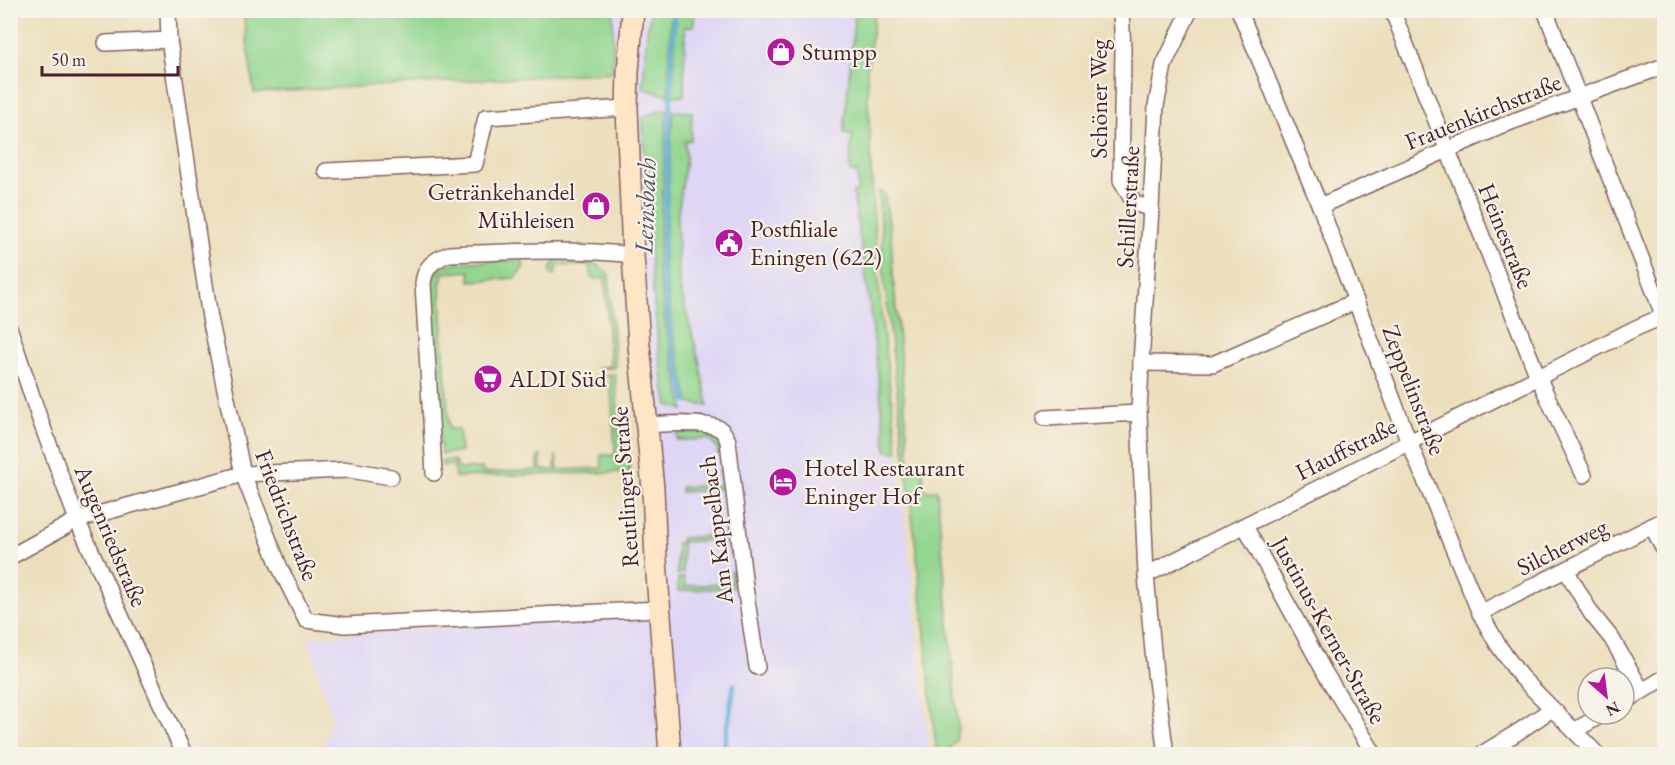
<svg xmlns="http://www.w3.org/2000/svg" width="1675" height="765" font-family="'EB Garamond',serif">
<rect width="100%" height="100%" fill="#f7f3e8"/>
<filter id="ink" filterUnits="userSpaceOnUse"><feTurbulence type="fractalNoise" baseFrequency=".0167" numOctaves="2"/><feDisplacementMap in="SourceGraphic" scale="12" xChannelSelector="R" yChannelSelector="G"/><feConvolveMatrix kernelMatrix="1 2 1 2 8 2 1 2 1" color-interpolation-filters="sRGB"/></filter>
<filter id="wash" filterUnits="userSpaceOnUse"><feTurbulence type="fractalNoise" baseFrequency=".008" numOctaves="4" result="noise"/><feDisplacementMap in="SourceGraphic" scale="24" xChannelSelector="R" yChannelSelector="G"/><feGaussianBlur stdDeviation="1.35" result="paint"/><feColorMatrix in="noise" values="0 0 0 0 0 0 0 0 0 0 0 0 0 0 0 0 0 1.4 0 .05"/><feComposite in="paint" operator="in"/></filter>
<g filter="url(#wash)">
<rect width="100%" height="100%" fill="#ecdfbd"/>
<!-- built -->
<path fill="#dfd5f5" d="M 613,11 L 875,11 L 867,71 L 873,208 L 882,323 L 913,584 L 918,648 L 930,754 L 324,754 L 323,750 L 332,717 L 308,637 L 654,615 L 635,259 L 613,72 Z"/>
<!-- green -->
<g fill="#92d68f" stroke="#6e7a5d" stroke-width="1.5">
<path d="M 243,11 L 613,11 L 613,72 L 254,93 Z"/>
<path d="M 651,11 L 671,11 L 668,95 L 647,90 L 643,86 L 647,32 Z"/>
<path d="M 676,11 L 694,11 L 694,26 L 685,27 L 684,96 L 673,96 Z"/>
<path d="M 855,11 L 875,11 L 867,71 L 873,208 L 882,323 L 898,452 L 886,450 C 880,388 873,327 864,265 C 861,241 856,216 853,192 L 858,191 L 857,172 L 850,172 L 850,159 L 852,134 L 844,133 Z"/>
<path d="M 667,110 L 658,266 L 666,327 L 684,410 L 668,405 C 659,368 657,330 653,292 C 648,234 645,176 643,118 L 655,112 Z"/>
<path d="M 673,111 L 692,112 L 691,140 L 685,141 L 686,158 L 677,220 L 679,284 L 699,360 L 708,406 L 689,403 L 673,331 L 664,265 Z"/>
<path d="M 878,192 L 884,192 L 891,235 L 893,273 L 910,468 L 922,468 L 925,491 L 937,490 L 958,727 L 956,741 L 945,754 L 937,754 L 935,739 L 920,583 L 884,280 L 882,237 Z"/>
<path d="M 522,260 L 524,266 L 515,278 L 470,281 L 470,271 L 442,273 L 442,281 L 440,282 L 443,332 L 441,332 L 441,339 L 443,339 L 449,429 L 459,429 L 461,452 L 441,454 L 431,290 C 431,281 435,271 444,266 C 456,260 506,261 522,260 Z"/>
<path d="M 556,260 C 577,261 594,257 609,275 L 615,368 L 596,368 L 610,366 L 605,278 L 594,279 L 591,277 L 590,265 L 557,266 L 555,275 L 551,275 L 550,270 Z"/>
<path d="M 615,374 L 619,422 L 617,423 L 618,432 L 619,432 L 629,461 L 630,472 L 455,477 L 454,465 L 442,466 L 442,461 L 454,460 L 459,469 L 482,468 L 483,473 L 538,470 L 538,457 L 541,456 L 541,470 L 555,470 L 556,455 L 558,470 L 602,468 L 601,455 L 615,455 L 615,450 L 610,376 L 597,376 Z"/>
<path d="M 713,432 C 721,437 721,445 723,454 L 718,454 L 717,448 L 709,439 L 677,440 L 677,433 Z"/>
<path d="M 720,470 L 725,470 L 729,502 L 725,503 L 723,489 L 681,492 L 681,487 L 722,485 Z"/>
<path d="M 733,534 L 735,553 L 730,554 L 728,539 L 682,542 L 683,573 L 677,574 L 677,543 L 681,542 L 681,538 Z"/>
<path d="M 731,571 L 737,571 L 739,587 L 678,591 L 678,578 L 684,578 L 685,586 L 732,583 Z"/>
</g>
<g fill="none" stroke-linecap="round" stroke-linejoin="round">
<!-- stream -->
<g stroke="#5bb0d7" stroke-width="5">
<path d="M 674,10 L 670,119 L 662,265 L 670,331 L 686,401"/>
<path d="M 723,754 L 734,685"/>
</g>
</g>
</g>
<g filter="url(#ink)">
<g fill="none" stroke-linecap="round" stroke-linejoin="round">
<!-- street casing -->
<g stroke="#83625e" stroke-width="18">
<g id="street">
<path d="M 168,10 L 169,40 L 210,318 L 243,474 L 280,568 L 306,620 L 345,625 L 659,609"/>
<path d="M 1121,10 L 1123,50 L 1121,180 L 1134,203 L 1151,209"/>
<path d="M 1239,10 L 1320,206 L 1409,442 L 1480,613 L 1498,645 L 1520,676 L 1597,754"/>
<path d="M 1392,10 L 1538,377 L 1584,475"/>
<path d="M 1545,10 L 1664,317"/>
<path d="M 106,43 L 169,40"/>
<path d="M 326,171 L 475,164 L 486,117 L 627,108"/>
<path d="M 1320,206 L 1511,122 L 1664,66"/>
<path d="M 10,330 L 39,417 L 77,520 L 184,754"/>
<path d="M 1141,363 L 1213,364 L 1356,301"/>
<path d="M 1045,418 L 1139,413"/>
<path d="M 646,425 C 662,424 708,421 720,429 C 724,432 726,436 728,441 L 745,587 L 757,667"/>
<path d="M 434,473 L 423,283 C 425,266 434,260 449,254 C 510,252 572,248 633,255"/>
<path d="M 1245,526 L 1325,673 L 1374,754"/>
<path d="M 1652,526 L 1664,550"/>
<path d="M 10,557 L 77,520 L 243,474 L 350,470 L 391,477"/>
<path d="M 1566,570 L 1591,613 L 1612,639 L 1642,691"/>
<path d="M 1146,575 L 1636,328 L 1664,316"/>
<path d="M 1480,613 L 1664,520"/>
<path d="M 1624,702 L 1664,678"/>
<path d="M 1574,731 L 1603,714"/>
<path d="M 1166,754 L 1155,673 L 1146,575 L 1139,413 L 1141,363 L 1151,209 L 1156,106 L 1164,65 L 1190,10"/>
<path d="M 1482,754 L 1518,732 L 1552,709"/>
</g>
</g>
<!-- secondary casing -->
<g stroke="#83625e" stroke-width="24">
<path id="secondary" d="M 633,10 L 628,72 L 627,108 L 633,255 L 639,345 L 653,489 L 656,560 L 670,754"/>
</g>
<!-- street -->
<use href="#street" stroke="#fff" stroke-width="15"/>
<!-- secondary -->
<use href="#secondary" stroke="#fde5c5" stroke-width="21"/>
</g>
</g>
<!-- icons -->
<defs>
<g id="shop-disc" transform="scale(1.5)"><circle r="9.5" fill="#b5179e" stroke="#f7f3e8"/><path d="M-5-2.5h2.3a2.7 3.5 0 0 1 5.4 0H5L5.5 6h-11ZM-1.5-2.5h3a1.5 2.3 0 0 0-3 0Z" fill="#fff"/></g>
<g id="civic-disc" transform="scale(1.5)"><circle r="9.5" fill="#b5179e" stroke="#f7f3e8"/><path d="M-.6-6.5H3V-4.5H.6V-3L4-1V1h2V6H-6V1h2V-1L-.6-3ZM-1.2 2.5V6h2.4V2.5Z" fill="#fff"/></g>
<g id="supermarket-disc" transform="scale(1.5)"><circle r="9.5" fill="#b5179e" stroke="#f7f3e8"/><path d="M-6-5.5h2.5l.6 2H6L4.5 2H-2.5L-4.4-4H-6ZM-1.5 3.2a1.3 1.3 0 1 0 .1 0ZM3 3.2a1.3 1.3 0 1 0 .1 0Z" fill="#fff"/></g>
<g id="hotel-disc" transform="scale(1.5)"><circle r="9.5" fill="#b5179e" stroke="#f7f3e8"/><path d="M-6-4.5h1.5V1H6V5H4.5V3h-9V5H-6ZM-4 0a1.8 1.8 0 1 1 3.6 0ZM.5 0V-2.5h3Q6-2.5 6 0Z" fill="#fff"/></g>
</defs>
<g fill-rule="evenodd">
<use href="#shop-disc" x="781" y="52"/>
<use href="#shop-disc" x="596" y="206"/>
<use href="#civic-disc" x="729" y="243"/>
<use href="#supermarket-disc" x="488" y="379"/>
<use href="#hotel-disc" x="783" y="482"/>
</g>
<g text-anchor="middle" stroke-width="4.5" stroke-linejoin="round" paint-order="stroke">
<!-- poi labels -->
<g font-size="24" fill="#4a1f2b" stroke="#f7f3e8" text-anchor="start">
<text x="802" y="60">Stumpp</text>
<text x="575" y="200" text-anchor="end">Getränkehandel<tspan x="575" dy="28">Mühleisen</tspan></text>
<text x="750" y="237">Postfiliale<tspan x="750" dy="28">Eningen (622)</tspan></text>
<text x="509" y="387">ALDI Süd</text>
<text x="804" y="476">Hotel Restaurant<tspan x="804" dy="28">Eninger Hof</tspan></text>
</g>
<!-- street labels -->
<g font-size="24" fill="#4a1f2b" stroke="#f7f3e8">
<text transform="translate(1099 99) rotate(-90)" y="8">Schöner Weg</text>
<text transform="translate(1483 112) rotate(-22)" y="8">Frauenkirchstraße</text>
<text transform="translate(1128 207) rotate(-87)" y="8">Schillerstraße</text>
<text transform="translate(1506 236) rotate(68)" y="8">Heinestraße</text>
<text transform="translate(1414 390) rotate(69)" y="8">Zeppelinstraße</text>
<text transform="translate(1346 449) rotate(-27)" y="8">Hauffstraße</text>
<text transform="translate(625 487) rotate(-94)" y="8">Reutlinger Straße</text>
<text transform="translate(287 515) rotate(69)" y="8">Friedrichstraße</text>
<text transform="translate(716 530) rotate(-97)" y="8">Am Kappelbach</text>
<text transform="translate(111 536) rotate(67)" y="8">Augenriedstraße</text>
<text transform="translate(1562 547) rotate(-27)" y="8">Silcherweg</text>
<text transform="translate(1329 630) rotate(61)" y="8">Justinus-Kerner-Straße</text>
</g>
<!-- water labels -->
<g font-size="26" font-style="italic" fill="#505267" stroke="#f7f3e8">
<text transform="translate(645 206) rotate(-88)" y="9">Leinsbach</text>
</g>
</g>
<!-- margin -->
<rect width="1675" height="765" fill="none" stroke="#f7f3e8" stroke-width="36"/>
<!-- north arrow -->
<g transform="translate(1606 696) rotate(152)"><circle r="28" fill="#f7f3e8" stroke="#b29e9c" stroke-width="1.5"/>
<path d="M0-4.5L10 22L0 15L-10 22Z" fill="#b5179e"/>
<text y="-9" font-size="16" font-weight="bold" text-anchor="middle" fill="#4a1f2b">N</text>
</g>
<!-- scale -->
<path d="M42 66v9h136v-9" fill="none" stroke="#4a1f2b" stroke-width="3"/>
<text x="51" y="66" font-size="18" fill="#4a1f2b" stroke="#f7f3e8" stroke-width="4.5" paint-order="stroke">50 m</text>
</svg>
